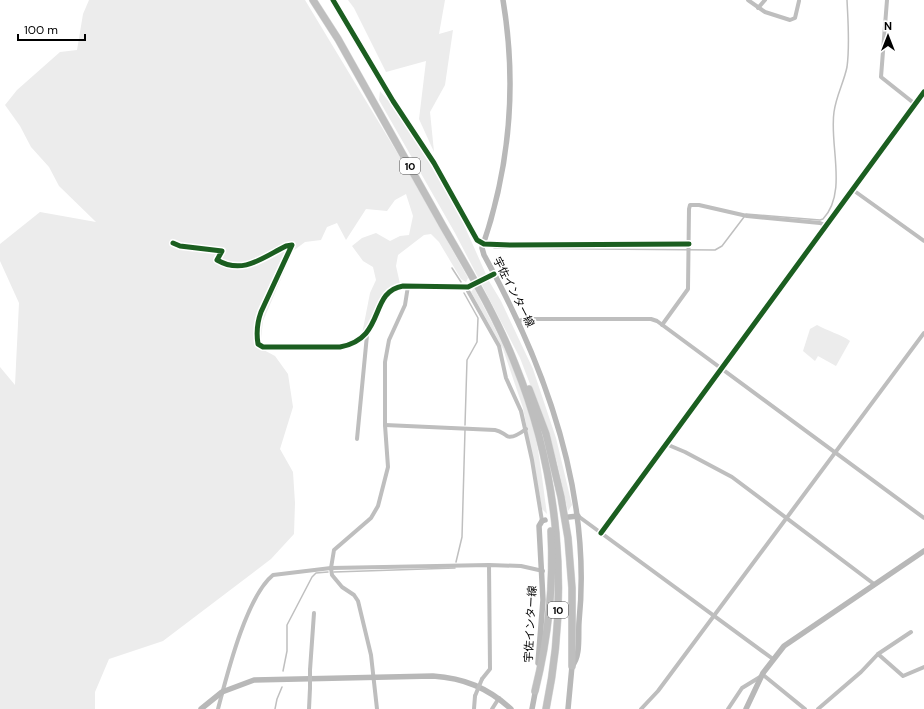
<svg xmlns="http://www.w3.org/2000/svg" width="924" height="709" font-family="'DM Sans','Noto Sans JP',sans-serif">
<rect width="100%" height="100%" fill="#fff"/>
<!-- green -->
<g fill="#ececec">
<path d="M 89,0 L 305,0 L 404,164 L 468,278 L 466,282 L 461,279 L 439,242 L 431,234 L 424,235 L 398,255 L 396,266 L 400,284 L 385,292 L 368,329 L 362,334 L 370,293 L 376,280 L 373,267 L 363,261 L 352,246 L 362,238 L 376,233 L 390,241 L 400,236 L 409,235 L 413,216 L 406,194 L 395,200 L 387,211 L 366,209 L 346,240 L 337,223 L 327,227 L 321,240 L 305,242 L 293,251 L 263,321 L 260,348 L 275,356 L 288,374 L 293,407 L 280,449 L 293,472 L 295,503 L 294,534 L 271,559 L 163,641 L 109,659 L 95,692 L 95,709 L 0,709 L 0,367 L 15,385 L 19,303 L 0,261 L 0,244 L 40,212 L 96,222 L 59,186 L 49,167 L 31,147 L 20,126 L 5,105 L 17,90 L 60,52 L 77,50 L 83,14 Z"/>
<path d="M 348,0 L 445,0 L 439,34 L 453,30 L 445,85 L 430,112 L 434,152 L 419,119 L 426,61 L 386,72 L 354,8 Z"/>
<path d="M 380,91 L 420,137 L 452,198 L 489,281 L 501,301 L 533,369 L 556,438 L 572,505 L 568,511 L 557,462 L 543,418 L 520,358 L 455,233 L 379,100 Z"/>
<path d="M 474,288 C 495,328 516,368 529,411 C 539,444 542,479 547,514 L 542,509 L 523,408 L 503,349 L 471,292 Z"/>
<path d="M 817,325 C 827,331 841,334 850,341 L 836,366 L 818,356 L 815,361 L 803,351 L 810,329 Z"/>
</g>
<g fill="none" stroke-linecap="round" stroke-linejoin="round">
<!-- stream -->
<g stroke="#bfbfbf" stroke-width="1.5">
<path d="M 746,214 L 820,220 L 823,219 C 848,193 829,144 834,112 C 836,96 844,82 847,67 C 850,45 848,22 847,0"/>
<path d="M 494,248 L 715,250 L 722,246 L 744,217"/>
<path d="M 452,268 L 461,282"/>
<path d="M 464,293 L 478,318 L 477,342 L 467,360 L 465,425"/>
<path d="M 456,562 L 462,537 L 465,430"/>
<path d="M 334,572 L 455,568"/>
<path d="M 283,671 L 287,651 L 287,625 L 312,577 L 316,573 L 328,572"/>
<path d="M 275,709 L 277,699 L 282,687"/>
</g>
<!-- street-tunnel -->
<path stroke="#d9d9d9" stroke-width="4" stroke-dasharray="4 2" stroke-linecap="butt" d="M 476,284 L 488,278"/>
<!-- highway casing -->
<g stroke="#dbdbdb" stroke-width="8">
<g id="highway">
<path d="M 313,0 L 338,39 C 373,101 408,163 443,226 C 469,271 496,315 515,364 C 559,472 570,594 546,709"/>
<path d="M 529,389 L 546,434 L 561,497 L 568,538 L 572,588 L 572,666"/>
<path d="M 535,691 C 548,639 554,585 551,531"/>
</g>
</g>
<!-- street -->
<g stroke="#bebebe" stroke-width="4">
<path d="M 333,0 L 393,101 L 434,163 L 477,240 L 484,244 L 510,245 L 689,244"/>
<path d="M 748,0 L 765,12 L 790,20 L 795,18 L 799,1"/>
<path d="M 887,0 L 881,77 L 915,104"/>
<path d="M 758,8 L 765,0"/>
<path d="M 853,190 L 924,241"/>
<path d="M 173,243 L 180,246 L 222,251 L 217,260 C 243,275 262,258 286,246 L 292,245 L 261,312 C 257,323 256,332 258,344 L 263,347 C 286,348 345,352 362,339 C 381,325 375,291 403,286 L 472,286"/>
<path d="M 488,278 L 494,274"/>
<path d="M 468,287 L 468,291 L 499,346 L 506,378 L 521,411 L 532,460 L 542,521"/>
<path d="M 519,321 L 525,319 L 651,319 L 657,321 L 924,518"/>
<path d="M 662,325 L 688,289 L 689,209 L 690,205 L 699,205 L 747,216 L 820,223 L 827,226"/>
<path d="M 385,425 L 495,430 C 501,431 502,433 507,436 C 512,439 522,432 526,429"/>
<path d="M 357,439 L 367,335"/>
<path d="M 666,444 L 685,452 L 732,477 L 874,584"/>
<path d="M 578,516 L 773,659"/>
<path d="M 601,533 L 924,92"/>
<path d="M 878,654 L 903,676 L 924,667"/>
<path d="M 310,670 L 314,613"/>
<path d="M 762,674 L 805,709"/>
<path d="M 482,679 L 490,669 L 489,565"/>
<path d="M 218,709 C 227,675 246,597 273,575 L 331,568 L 489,565 L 521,566 L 543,571"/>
<path d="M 309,709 L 310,688"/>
<path d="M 377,709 L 371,655 L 358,601 L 354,595 L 342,587 L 332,575 L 331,568 L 334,550 L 371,518 L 378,506 L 388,467 L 385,425 L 385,362 L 389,340 L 405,305 L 408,286"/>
<path d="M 474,709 L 475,696"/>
<path d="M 492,709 L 499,698"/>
<path d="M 641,709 L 658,691 L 924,333"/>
<path d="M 728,709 L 742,688 L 760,677"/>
<path d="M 818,709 L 861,672 L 878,654 L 911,632"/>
</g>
<!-- secondary -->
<g stroke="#b8b8b8" stroke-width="5.5">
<path d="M 503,0 C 517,84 510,167 482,248 L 484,255 C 545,365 592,495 579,622 C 578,636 581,656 572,666 L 568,709"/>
<path d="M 569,517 L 578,516"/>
<path d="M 538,663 L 543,600 L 539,526 L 542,521 L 545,520"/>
<path d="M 201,709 L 222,692 L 254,680 L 433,676 C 464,678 488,688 511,709"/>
<path d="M 532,709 L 536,688"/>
<path d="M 746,709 L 763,673 L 784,646 L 924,551"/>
</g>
<!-- highway -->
<use href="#highway" stroke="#bebebe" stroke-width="7"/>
<!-- street-bridge -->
<g stroke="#bebebe" stroke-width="4">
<path d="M 310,688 L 310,670"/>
<path d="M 475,696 L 482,679"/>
</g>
<!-- cycleway casing -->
<g stroke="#fff" stroke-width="8">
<g id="cycleway">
<path d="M 333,0 L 393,101 L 434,163 L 477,240 L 484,244 L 510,245 L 689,244"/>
<path d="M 173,243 L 180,246 L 222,251 L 217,260 C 243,275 262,258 286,246 L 292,245 L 261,312 C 257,323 256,332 258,344 L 263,347 L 340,347 C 387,338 368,292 403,286 L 468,287 L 494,274"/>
<path d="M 601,533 L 924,92"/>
</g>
</g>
<!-- cycleway -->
<use href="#cycleway" stroke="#1b5e20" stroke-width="5"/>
</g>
<g text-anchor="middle" stroke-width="3.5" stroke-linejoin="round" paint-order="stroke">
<!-- shield labels -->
<g fill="#fff" stroke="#4c4c4c" stroke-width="1">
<rect x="400" y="158" width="20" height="16" rx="3"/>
<rect x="548" y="602" width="20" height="16" rx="3"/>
</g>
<g font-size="10" font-weight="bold" fill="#000">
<text x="410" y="170">10</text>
<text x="558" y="614">10</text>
</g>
<!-- street labels -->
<g font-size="11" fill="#000" stroke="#fff">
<text transform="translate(514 292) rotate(63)" y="4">宇佐インター線</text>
<text transform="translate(530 624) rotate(-87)" y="4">宇佐インター線</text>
</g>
</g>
<!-- north arrow -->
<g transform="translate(888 36)" stroke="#ffffff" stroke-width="3" paint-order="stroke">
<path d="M0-3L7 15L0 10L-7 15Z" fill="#000000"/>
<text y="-6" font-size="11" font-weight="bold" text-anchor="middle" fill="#000000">N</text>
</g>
<!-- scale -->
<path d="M18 34v6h67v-6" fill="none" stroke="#000000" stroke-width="2"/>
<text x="24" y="34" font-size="12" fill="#000000" stroke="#ffffff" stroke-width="3" paint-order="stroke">100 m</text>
</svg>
